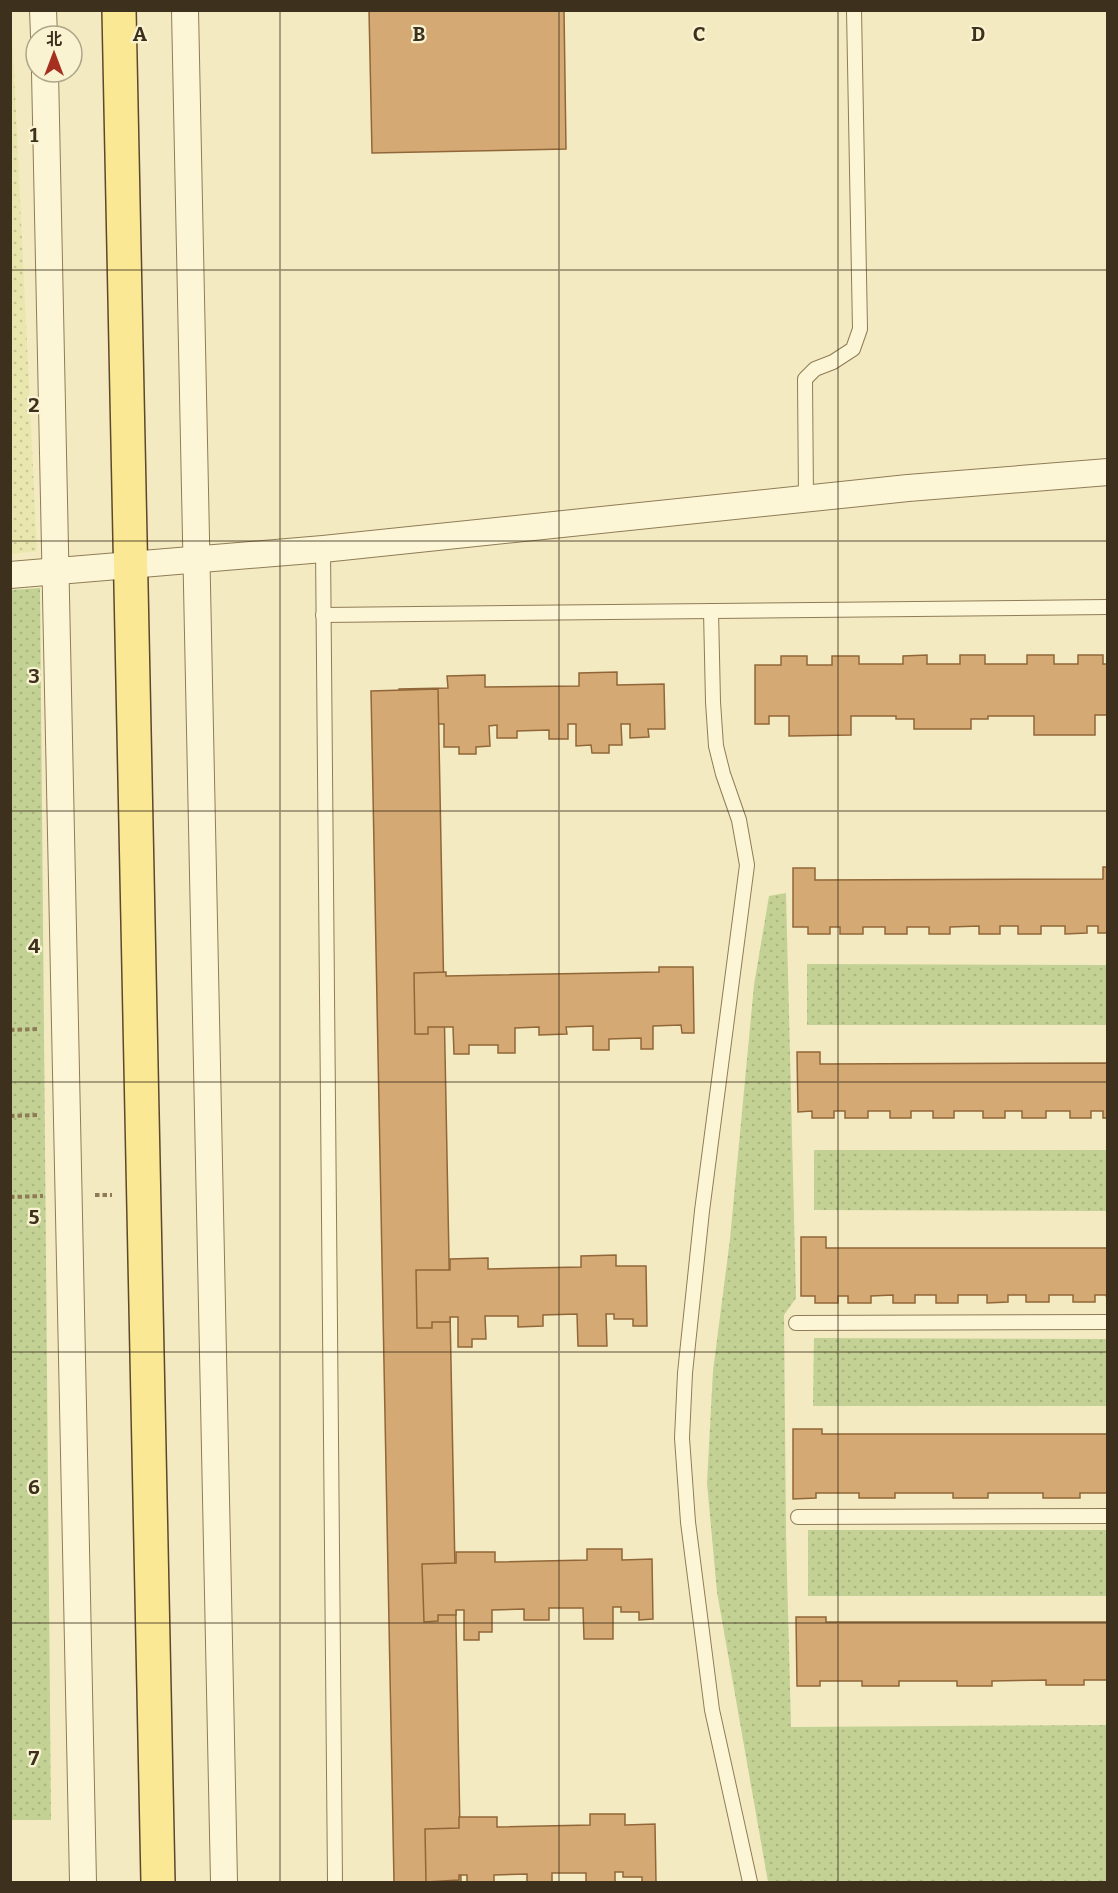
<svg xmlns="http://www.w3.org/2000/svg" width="1118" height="1893" font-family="Bitter,'Noto Sans SC',serif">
<defs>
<pattern id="farmland-dots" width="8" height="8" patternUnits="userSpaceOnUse" patternTransform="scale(1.5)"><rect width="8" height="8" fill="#e9e7ae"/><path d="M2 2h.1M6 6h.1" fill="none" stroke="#c9c695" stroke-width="1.8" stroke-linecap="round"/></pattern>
<pattern id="grass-dots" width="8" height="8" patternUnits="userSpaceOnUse" patternTransform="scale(1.5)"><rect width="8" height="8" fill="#c3d294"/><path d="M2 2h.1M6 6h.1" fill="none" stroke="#a8b57f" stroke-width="1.8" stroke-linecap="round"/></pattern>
</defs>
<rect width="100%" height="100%" fill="#f3eac1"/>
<!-- farmland -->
<path fill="url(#farmland-dots)" d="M 11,10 L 37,551 L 11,554 L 10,11 Z"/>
<!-- grass -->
<g fill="url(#grass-dots)">
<path d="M 40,588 L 51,1820 L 11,1820 L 10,590 Z"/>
<path d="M 786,893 L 796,1298 L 784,1315 L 786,1534 L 791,1727 L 1107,1725 L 1107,1882 L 768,1882 L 717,1592 L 707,1483 L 713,1371 L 730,1239 L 754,985 L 769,896 Z"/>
<path d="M 807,964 L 1107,965 L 1107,1025 L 807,1025 Z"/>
<path d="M 814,1150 L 1107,1150 L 1107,1211 L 814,1210 Z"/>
<path d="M 814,1338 L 1107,1339 L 1107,1406 L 813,1406 Z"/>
<rect x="808" y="1530" width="299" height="66"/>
</g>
<!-- building -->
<g fill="#d5a973" stroke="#916739" stroke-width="1.5">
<path d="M 369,10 L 564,10 L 566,149 L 372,153 Z"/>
<path d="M 927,655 L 927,664 L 960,664 L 960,655 L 985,655 L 985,664 L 1027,664 L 1027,655 L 1054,655 L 1054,664 L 1078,664 L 1078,655 L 1103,655 L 1103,664 L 1108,664 L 1108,715 L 1095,715 L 1095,735 L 1034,735 L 1034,716 L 988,716 L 988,719 L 971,719 L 971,729 L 914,729 L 914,719 L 896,719 L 896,716 L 851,716 L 851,735 L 789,736 L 789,716 L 769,716 L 769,724 L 755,724 L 755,665 L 781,665 L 781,656 L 807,656 L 807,665 L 832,665 L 832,656 L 859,656 L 859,664 L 903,664 L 903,656 Z"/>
<path d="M 617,672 L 617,685 L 664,684 L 665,729 L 648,729 L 649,737 L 630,738 L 630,724 L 621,724 L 622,745 L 609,745 L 609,753 L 592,753 L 591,745 L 576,746 L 576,724 L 568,724 L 568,739 L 549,739 L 549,730 L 517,731 L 517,738 L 497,738 L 497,725 L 489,726 L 490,746 L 476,747 L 476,754 L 459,754 L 459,747 L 444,747 L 444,724 L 438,724 L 438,740 L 414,741 L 414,733 L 400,734 L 399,689 L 448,688 L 447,676 L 485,675 L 485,687 L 579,686 L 579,673 Z"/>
<path d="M 438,689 L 461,1882 L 394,1882 L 371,691 Z"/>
<path d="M 1103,867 L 1108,867 L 1108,933 L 1098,933 L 1098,926 L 1087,926 L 1087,933 L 1065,934 L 1065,926 L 1041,926 L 1041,934 L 1018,934 L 1018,926 L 1000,926 L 1000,934 L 979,934 L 979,926 L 950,927 L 950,934 L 929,934 L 929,927 L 907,927 L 907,934 L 885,934 L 885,927 L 863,927 L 863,934 L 840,934 L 840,927 L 830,927 L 830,934 L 808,934 L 808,927 L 793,927 L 793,868 L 815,868 L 815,880 L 1103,879 Z"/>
<path d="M 659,967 L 693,967 L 694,1033 L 682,1033 L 681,1025 L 653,1026 L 653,1049 L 641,1049 L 641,1038 L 609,1039 L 609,1050 L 593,1050 L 593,1026 L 566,1027 L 567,1034 L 539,1035 L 539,1027 L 515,1028 L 515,1053 L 498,1053 L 498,1045 L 469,1045 L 469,1054 L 454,1054 L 453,1027 L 428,1027 L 428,1034 L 415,1034 L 414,973 L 446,972 L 446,976 L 659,972 Z"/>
<path d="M 797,1052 L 820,1052 L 820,1064 L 1108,1063 L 1108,1118 L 1103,1118 L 1103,1111 L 1091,1111 L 1091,1118 L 1070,1118 L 1070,1111 L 1046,1111 L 1046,1118 L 1022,1118 L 1022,1111 L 1005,1111 L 1005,1118 L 983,1118 L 983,1111 L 954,1111 L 954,1118 L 933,1118 L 933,1111 L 911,1111 L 911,1118 L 890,1118 L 890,1111 L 868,1111 L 868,1118 L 845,1118 L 845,1111 L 834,1111 L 834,1118 L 812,1118 L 812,1111 L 798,1112 Z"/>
<path d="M 801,1237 L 826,1237 L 826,1248 L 1108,1248 L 1108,1302 L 1106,1295 L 1095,1295 L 1095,1302 L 1073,1302 L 1073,1295 L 1049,1295 L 1049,1302 L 1026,1302 L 1026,1295 L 1008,1295 L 1008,1302 L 987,1303 L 987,1295 L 958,1295 L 958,1303 L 936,1303 L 936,1295 L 915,1295 L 915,1303 L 893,1303 L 893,1295 L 871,1296 L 871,1303 L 848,1303 L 848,1296 L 838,1296 L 838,1303 L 815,1303 L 815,1296 L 801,1296 Z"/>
<path d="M 616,1255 L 616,1266 L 646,1266 L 647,1326 L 633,1326 L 633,1319 L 614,1319 L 614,1314 L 606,1314 L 607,1346 L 578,1346 L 577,1314 L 543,1315 L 543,1326 L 518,1327 L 518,1316 L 485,1316 L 486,1339 L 472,1339 L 472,1347 L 458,1347 L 458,1317 L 450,1317 L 450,1322 L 432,1322 L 432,1328 L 417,1328 L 416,1270 L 450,1270 L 450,1259 L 488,1258 L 488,1269 L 581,1267 L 581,1256 Z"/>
<path d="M 793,1429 L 822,1429 L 822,1434 L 1108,1434 L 1108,1493 L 1080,1493 L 1080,1498 L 1043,1498 L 1043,1493 L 988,1493 L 988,1498 L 953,1498 L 953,1493 L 895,1493 L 895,1498 L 859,1498 L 859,1493 L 816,1493 L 816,1498 L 793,1499 Z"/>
<path d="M 587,1549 L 622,1549 L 622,1560 L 652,1559 L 653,1619 L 639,1620 L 639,1612 L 621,1612 L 621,1607 L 613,1607 L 613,1639 L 584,1639 L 583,1608 L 549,1608 L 549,1620 L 524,1620 L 524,1609 L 492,1610 L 492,1632 L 479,1632 L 479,1640 L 464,1640 L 464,1610 L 456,1610 L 456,1615 L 438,1615 L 438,1621 L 424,1622 L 422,1564 L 456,1563 L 456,1552 L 495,1552 L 495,1562 L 587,1560 Z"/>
<path d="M 796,1617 L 826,1617 L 826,1622 L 1108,1622 L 1108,1680 L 1084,1680 L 1084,1685 L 1046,1685 L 1046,1680 L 992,1681 L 992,1686 L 957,1686 L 957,1681 L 899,1681 L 899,1686 L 862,1686 L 862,1681 L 820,1681 L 820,1686 L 797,1686 Z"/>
<path d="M 590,1814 L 625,1814 L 625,1825 L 655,1824 L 656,1882 L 642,1882 L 642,1877 L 623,1877 L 623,1872 L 615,1872 L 615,1882 L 586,1882 L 586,1873 L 552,1873 L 552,1882 L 527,1882 L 527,1874 L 494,1875 L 494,1882 L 467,1882 L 467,1875 L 459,1875 L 459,1880 L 426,1882 L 425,1829 L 459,1828 L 459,1817 L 497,1817 L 497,1827 L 590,1825 Z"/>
</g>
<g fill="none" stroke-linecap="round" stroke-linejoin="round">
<!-- lane casing -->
<g stroke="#8f7c56" stroke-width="16">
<g id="lane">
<path d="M 806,499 L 805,379 L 815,369 L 833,362 L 853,349 L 860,329 L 854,10"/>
<path d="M 323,549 L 335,1882"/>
<path d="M 711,611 L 713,702 L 716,746 L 723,774 L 739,820 L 747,865 L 702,1211 L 685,1373 L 682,1438 L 688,1522 L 712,1710 L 750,1882"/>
<path d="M 323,615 L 1108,607"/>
<path d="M 796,1323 L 1108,1322"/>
<path d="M 798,1517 L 1108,1516"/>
</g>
</g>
<!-- street casing -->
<g stroke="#8f7c56" stroke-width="28">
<g id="street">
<path d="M 43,10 L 44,36"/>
<path d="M 185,10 L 224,1882"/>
<path d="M 45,72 L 83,1882"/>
<path d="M 10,575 L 323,549 L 908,488 L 1108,472"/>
</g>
</g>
<!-- primary casing -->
<g stroke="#5c482b" stroke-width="36">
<path id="primary" d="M 119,10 L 158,1882"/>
</g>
<!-- path -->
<g stroke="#8f7c56" stroke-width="4" stroke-dasharray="4.5 3" stroke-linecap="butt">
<path d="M 10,1030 L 37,1029"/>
<path d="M 10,1116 L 40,1115"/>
<path d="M 95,1195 L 112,1195"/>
<path d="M 10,1197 L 43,1196"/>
</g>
<!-- lane -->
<use href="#lane" stroke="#fcf6d6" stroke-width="14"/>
<!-- street -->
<use href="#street" stroke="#fcf6d6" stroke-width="26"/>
<!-- primary -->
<use href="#primary" stroke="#fae895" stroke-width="33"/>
</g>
<!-- grid -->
<path fill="none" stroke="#3d301c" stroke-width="1.5" stroke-opacity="0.55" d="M 280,10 L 280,1882M 559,10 L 559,1882M 838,10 L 838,1882M 10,270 L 1108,270M 10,541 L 1108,541M 10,811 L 1108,811M 10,1082 L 1108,1082M 10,1352 L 1108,1352M 10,1623 L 1108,1623"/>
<g font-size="20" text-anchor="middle" font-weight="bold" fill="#3d301c" stroke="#f9f3d2" stroke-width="4.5" stroke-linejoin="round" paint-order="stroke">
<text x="140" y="41">A</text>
<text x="419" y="41">B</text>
<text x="699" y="41">C</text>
<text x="978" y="41">D</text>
<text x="34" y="142">1</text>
<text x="34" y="412">2</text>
<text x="34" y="683">3</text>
<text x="34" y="953">4</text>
<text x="34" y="1224">5</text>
<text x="34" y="1494">6</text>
<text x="34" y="1765">7</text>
</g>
<!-- border -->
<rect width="1118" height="1893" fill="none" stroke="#3d301c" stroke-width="24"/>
<!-- north arrow -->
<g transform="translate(54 54)"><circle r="28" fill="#f9f3d2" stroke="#aea589" stroke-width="1.5"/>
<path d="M0-4.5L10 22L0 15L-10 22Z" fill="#a5301f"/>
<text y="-9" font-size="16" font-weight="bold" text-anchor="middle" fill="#3d301c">北</text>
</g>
</svg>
